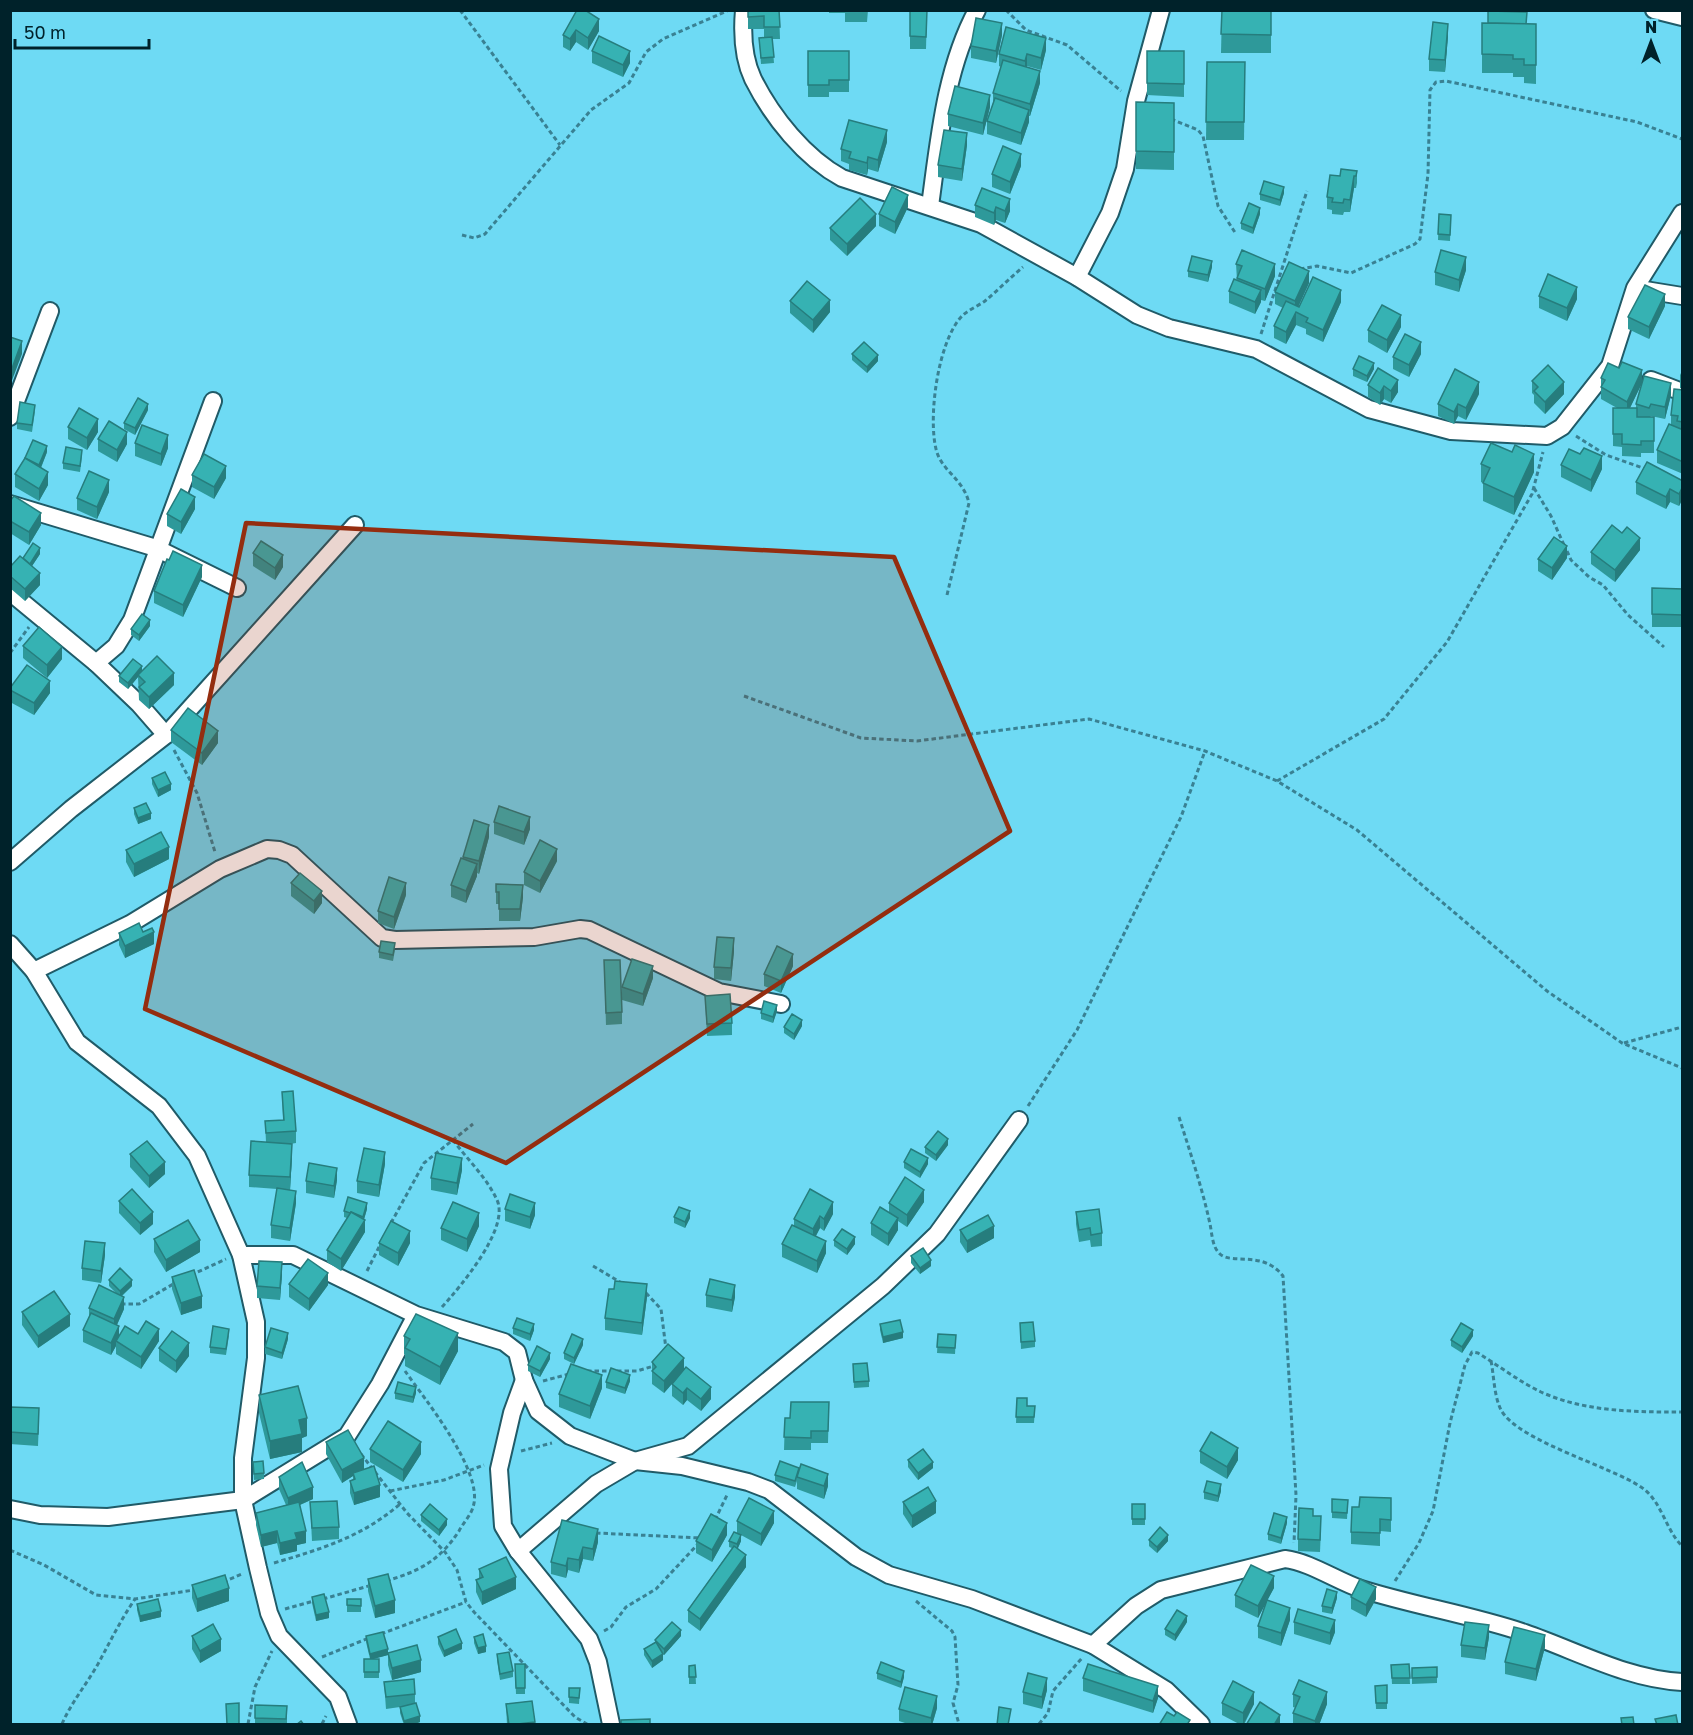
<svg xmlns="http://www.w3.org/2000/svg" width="1693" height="1735" font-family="'Golos Text',sans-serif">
<rect width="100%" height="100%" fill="#6edaf4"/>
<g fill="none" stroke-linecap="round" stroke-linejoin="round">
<!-- street casing -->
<g stroke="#205b68" stroke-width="20">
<g id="street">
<path d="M 744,10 C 742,33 743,58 753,79 C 772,117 805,158 842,178 L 981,224 L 1077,277 L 1137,315 L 1169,328 L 1256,349 L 1369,409 L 1451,431 L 1547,436 L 1562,427 L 1610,366 L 1635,288 L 1682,213"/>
<path d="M 1654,10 L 1682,17"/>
<path d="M 930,206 C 939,141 945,69 977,10"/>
<path d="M 1077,277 L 1110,213 L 1125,169 L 1136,101 L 1161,10"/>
<path d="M 1639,289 L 1682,296"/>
<path d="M 1651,380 L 1682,392"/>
<path d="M 10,417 L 50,311"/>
<path d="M 10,504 L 156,548 L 237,588"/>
<path d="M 10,592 L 96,663 L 139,704 L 166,735"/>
<path d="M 96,663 L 116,646 L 132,620 L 213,401"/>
<path d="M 10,862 L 71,809 L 166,735 L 355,525"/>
<path d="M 10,944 L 34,971 L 77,1042 L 159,1106 L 197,1156 L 241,1255 L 256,1322 L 256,1358 L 243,1458 L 243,1500 L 258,1568 L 269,1613 L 279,1636 L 338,1697 L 348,1724"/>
<path d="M 34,971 L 130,924 L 220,869 L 267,849 L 279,850 L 292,855 L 382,938 L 395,940 L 534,937 L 580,929 L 589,930 L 719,992 L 781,1004"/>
<path d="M 241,1255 L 293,1255 L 416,1315 L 504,1342 L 517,1352 L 524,1380 L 538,1411 L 570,1436 L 635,1461 L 682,1466 L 748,1482 L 769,1490 L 856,1557 L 889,1575 L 972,1599 L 1093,1645 L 1166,1690 L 1201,1724"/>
<path d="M 524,1380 L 512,1413 L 499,1469 L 503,1526 L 518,1551 L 589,1639 L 598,1662 L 611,1724"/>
<path d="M 10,1509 L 40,1515 L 108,1517 L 243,1500 L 347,1436 L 380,1384 L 414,1319"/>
<path d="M 518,1551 L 596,1484 L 635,1461 L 688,1446 L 883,1286 L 937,1234 L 1019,1120"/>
<path d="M 1093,1645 L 1136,1606 L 1161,1590 L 1285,1559 C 1310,1562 1337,1581 1361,1589 C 1415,1606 1472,1615 1525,1633 C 1577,1651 1627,1679 1682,1682"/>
</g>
</g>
<!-- path -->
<g stroke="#398193" stroke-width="3" stroke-dasharray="4.5 3" stroke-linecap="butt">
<path d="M 460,10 L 560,145"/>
<path d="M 1006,10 L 1026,30 L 1067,45 L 1121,91"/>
<path d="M 1171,119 L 1198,130 L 1203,136 L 1218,206 L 1236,234"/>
<path d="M 462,235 L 474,238 L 485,234 L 591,110 L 629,83 L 646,52 L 663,39 L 727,11"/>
<path d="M 1300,269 L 1317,266 L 1351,273 L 1415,244 L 1420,239 L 1428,174 L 1430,90 L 1436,82 L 1446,81 L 1637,122 L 1682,139"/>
<path d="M 1261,334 L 1307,191"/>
<path d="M 1576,436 L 1606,455 L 1646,469"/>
<path d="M 1534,488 L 1551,516 L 1564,545"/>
<path d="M 1567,551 L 1571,560 L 1589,577 L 1603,585 L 1628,615 L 1664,647"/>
<path d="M 947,595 L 969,503 C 963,478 941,471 936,449 C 928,416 938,341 962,316 C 968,310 978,306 985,301 C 998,290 1010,278 1023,267"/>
<path d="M 10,653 L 29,627"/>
<path d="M 744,696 L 861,738 L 917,741 L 1089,719 L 1205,751 L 1277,781 L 1357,830 L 1547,991 L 1622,1043 L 1682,1068"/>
<path d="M 174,750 L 197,793 L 215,852"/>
<path d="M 1277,781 L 1384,719 L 1447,642 L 1532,494 L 1543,452"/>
<path d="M 1624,1043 L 1682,1027"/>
<path d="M 1028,1106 L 1077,1030 L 1181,817 L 1205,751"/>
<path d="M 1179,1117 C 1190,1152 1202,1187 1210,1224 C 1212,1233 1212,1247 1220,1254 C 1232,1265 1263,1250 1283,1276 L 1296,1495 L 1294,1543"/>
<path d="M 391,1223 L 424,1163 L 473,1124"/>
<path d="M 593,1266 L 620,1282"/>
<path d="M 367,1271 L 380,1245"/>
<path d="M 191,1275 L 226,1259"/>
<path d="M 646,1293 L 661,1309 L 666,1349"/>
<path d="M 121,1304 L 139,1304 L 175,1283"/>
<path d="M 442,1307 C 461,1286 510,1228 497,1200 C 487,1178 467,1159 453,1140"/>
<path d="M 1491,1361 C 1494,1376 1494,1396 1501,1410 C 1518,1441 1610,1466 1641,1487 C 1662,1501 1665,1529 1682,1546"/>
<path d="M 587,1371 L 637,1371 L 654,1366"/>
<path d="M 543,1381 L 569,1374"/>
<path d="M 521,1451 L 552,1443"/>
<path d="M 361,1454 L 407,1513 L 445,1552 L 457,1570 L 466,1602 L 474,1612 L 575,1717 L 587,1724"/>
<path d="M 390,1491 L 444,1480 L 484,1465"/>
<path d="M 715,1520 L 728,1493"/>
<path d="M 596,1533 L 701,1538"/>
<path d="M 10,1550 L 44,1565 L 96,1595 L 135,1599 L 194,1590"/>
<path d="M 274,1563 C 321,1549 362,1537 400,1504"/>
<path d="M 386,1581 C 420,1571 440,1560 459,1531 C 463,1523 471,1515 473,1507 C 485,1473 424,1398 405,1371"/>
<path d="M 1395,1581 L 1419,1543 L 1433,1511 L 1450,1423 L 1465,1365 L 1472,1352 L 1478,1353 C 1499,1366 1520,1382 1541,1392 C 1585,1412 1635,1412 1682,1412"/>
<path d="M 223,1582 L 242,1574"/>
<path d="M 323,1599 L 372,1585"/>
<path d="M 916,1601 L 952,1631 L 955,1637 L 958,1685 L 953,1703 L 959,1724"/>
<path d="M 285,1609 L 314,1601"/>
<path d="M 604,1631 L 611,1627 L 626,1607 L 656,1589 L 697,1545"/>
<path d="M 381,1634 L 466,1602"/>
<path d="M 322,1657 L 369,1638"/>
<path d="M 62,1724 C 71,1703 86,1685 98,1664 C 110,1642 120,1621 135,1599"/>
<path d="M 248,1724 L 255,1687 L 272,1651"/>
<path d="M 322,1724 L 326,1716"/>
<path d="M 1039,1724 L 1048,1713 L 1053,1691 L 1082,1658"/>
</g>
<!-- street -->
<use href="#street" stroke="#fff" stroke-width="16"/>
</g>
<!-- wall -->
<g fill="#2e999a" fill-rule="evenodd">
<path d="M 577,10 L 599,31 L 588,50 L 576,42 L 570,51 L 563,47 L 563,35 Z"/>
<path d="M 748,10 L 779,10 L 780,39 L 772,39 L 774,63 L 761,64 L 759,38 L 764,38 L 764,29 L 748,29 Z"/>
<path d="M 829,10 L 868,10 L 867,22 L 845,22 L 845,13 L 829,13 Z"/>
<path d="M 910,10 L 927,10 L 926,49 L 910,49 Z"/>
<path d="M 1222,10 L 1271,10 L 1271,53 L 1221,53 Z"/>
<path d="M 1482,23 L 1536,24 L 1536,84 L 1524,83 L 1524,77 L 1513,77 L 1513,73 L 1482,73 Z"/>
<path d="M 1002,35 L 996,63 L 971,58 L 971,46 Z"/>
<path d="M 1448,36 L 1445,72 L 1429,71 L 1429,59 Z"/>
<path d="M 1046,50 L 1041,70 L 1027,66 L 1027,67 L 1040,83 L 1030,116 L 1029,116 L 1029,122 L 1021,145 L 987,134 L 987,121 L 993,103 L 993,93 L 1001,67 L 999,66 L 999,54 Z"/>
<path d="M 592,51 L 630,63 L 623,77 L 592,63 Z"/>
<path d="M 808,51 L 849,51 L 849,92 L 829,92 L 829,97 L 808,97 Z"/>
<path d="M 1147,51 L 1184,51 L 1184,97 L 1147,95 Z"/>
<path d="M 1207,62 L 1245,62 L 1244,140 L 1206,140 Z"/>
<path d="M 1136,102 L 1174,103 L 1174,170 L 1136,169 Z"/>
<path d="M 990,107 L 983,135 L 948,126 L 948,114 Z"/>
<path d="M 887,142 L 878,172 L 868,169 L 867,175 L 849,170 L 849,164 L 841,161 L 841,149 Z"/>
<path d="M 967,145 L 962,181 L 938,177 L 938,165 Z"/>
<path d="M 1021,166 L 1010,194 L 992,187 L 992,174 Z"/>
<path d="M 1357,171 L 1357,183 L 1356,188 L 1354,188 L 1350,212 L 1344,212 L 1343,215 L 1332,214 L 1332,210 L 1327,209 L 1327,197 L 1340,176 Z"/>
<path d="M 982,188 L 1010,211 L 1005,223 L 996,220 L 994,225 L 975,217 L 975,205 Z"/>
<path d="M 1284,193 L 1280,206 L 1260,200 L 1260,194 Z"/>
<path d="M 908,207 L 895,234 L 879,226 L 879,214 Z"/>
<path d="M 1260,214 L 1253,234 L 1241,229 L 1241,223 Z"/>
<path d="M 1439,214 L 1451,215 L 1450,241 L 1438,240 Z"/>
<path d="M 876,226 L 847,256 L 830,240 L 830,228 Z"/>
<path d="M 1236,264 L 1275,276 L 1265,301 L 1261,300 L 1261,302 L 1255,314 L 1229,303 L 1229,291 L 1237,280 Z"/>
<path d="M 1212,267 L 1208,282 L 1188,277 L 1188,271 Z"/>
<path d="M 1466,270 L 1459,292 L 1435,285 L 1435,272 Z"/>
<path d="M 1309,283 L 1298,307 L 1341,302 L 1323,342 L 1306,334 L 1306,329 L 1296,325 L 1286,344 L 1274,338 L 1274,326 L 1283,308 L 1275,304 L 1275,292 Z"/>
<path d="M 1539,296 L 1577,299 L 1567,321 L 1539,308 Z"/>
<path d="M 790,301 L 830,312 L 813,333 L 790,313 Z"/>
<path d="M 1665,306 L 1649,339 L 1628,329 L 1628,317 Z"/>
<path d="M 1401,327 L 1387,353 L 1368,342 L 1368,330 Z"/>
<path d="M 852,354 L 878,361 L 867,373 L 852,360 Z"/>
<path d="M 1421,354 L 1409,377 L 1393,369 L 1393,357 Z"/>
<path d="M 1353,369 L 1374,369 L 1367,382 L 1353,376 Z"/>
<path d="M 1683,369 L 1683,389 L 1680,388 L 1680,375 Z"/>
<path d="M 1601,378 L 1642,382 L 1671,395 L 1665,419 L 1651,416 L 1650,417 L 1654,417 L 1654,453 L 1641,453 L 1641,457 L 1622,456 L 1622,447 L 1613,446 L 1613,408 L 1617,408 L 1601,399 ZM 1642,383 L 1636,404 L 1636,408 L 1630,408 Z"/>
<path d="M 1398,380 L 1398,392 L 1391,403 L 1384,399 L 1380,405 L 1368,397 L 1368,385 Z"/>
<path d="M 1532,381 L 1564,394 L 1545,414 L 1534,403 L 1534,395 L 1532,393 Z"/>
<path d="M 1683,390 L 1683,474 L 1657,463 L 1657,450 L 1671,425 L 1671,415 Z"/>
<path d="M 1479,394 L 1466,420 L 1458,416 L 1454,424 L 1438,416 L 1438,404 Z"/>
<path d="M 148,410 L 135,435 L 124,429 L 124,423 Z"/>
<path d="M 35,411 L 32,432 L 17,429 L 17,423 Z"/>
<path d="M 68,427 L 98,432 L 87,450 L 68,439 Z"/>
<path d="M 98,439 L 127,444 L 117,462 L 98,451 Z"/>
<path d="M 135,443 L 168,448 L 161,466 L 135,456 Z"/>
<path d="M 47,452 L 41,468 L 48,485 L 39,501 L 15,487 L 15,474 Z"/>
<path d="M 1512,452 L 1534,472 L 1514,515 L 1483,501 L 1483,483 L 1481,482 L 1481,464 Z"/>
<path d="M 1580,454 L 1602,469 L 1591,492 L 1561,477 L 1561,465 Z"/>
<path d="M 82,456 L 80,472 L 63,469 L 63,463 Z"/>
<path d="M 192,475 L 226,478 L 214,499 L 192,487 Z"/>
<path d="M 1683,481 L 1683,498 L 1679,506 L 1670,502 L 1666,509 L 1636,494 L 1636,482 Z"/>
<path d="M 109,492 L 97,519 L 77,510 L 77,498 Z"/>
<path d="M 10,501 L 41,525 L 29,545 L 10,533 Z"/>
<path d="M 195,509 L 181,534 L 167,526 L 167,514 Z"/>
<path d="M 1622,533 L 1640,550 L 1615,582 L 1591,564 L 1591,552 Z"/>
<path d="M 253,553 L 283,567 L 275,580 L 253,566 Z"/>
<path d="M 40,554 L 32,566 L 40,585 L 25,601 L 10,588 L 10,567 L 23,558 Z"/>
<path d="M 1567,558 L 1552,580 L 1538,571 L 1538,559 Z"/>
<path d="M 202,577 L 183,617 L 154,603 L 154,591 Z"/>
<path d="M 1652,588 L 1683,589 L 1683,627 L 1652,627 Z"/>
<path d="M 150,626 L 139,641 L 131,635 L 131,629 Z"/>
<path d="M 23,646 L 62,659 L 47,678 L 23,658 Z"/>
<path d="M 142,671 L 174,685 L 149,709 L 139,700 L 138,677 L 128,689 L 119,682 L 119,676 Z"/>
<path d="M 10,688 L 50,693 L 34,715 L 10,702 Z"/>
<path d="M 171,730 L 218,743 L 202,765 L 171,742 Z"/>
<path d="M 152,778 L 171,790 L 158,797 L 152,784 Z"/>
<path d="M 134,808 L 151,819 L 138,824 L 134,814 Z"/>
<path d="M 494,822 L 530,829 L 524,845 L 494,834 Z"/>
<path d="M 489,837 L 479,874 L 477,873 L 477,876 L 466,903 L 451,897 L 451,885 L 463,859 L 463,857 Z"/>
<path d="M 126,850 L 169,859 L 134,877 L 126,862 Z"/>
<path d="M 557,861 L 540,893 L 524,885 L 524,872 Z"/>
<path d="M 291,883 L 322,903 L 314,914 L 291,896 Z"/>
<path d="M 496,884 L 523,897 L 520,921 L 499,921 L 499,904 L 496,904 Z"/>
<path d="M 406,895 L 394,929 L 378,923 L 378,911 Z"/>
<path d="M 143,932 L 154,944 L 125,958 L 119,945 L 119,933 Z"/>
<path d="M 395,950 L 393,961 L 379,958 L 379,952 Z"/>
<path d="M 734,951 L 731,981 L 714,979 L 714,967 Z"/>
<path d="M 604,960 L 622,1012 L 622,1024 L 606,1025 Z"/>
<path d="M 793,966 L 781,993 L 764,986 L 764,974 Z"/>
<path d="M 653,978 L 643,1006 L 622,1000 L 622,987 Z"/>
<path d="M 705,996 L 732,1023 L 732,1035 L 707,1036 Z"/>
<path d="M 777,1011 L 773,1023 L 761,1019 L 761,1013 Z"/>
<path d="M 802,1026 L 794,1040 L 784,1033 L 784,1027 Z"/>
<path d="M 282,1092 L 296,1131 L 296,1143 L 290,1144 L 292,1156 L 290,1190 L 296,1203 L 290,1241 L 271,1238 L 271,1225 L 277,1189 L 249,1187 L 249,1175 L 266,1142 L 265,1121 L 283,1120 Z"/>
<path d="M 948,1145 L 936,1161 L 925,1153 L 925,1147 Z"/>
<path d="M 130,1154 L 165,1174 L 149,1188 L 130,1167 Z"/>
<path d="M 904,1162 L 928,1164 L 920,1178 L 904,1168 Z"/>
<path d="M 385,1164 L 379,1197 L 357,1193 L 357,1181 Z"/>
<path d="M 462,1170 L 457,1195 L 431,1190 L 431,1178 Z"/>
<path d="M 337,1180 L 334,1198 L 306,1193 L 306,1181 Z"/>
<path d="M 119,1201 L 153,1224 L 140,1235 L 119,1213 Z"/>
<path d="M 924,1202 L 907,1227 L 898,1221 L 898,1230 L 888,1246 L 871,1235 L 871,1223 L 889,1213 L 889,1203 Z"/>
<path d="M 367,1209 L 364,1219 L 365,1232 L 341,1271 L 327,1262 L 327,1250 L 347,1218 L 344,1217 L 344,1211 Z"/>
<path d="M 505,1209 L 535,1215 L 530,1229 L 505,1221 Z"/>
<path d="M 1076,1212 L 1102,1233 L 1102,1246 L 1091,1247 L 1090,1240 L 1079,1242 L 1076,1224 Z"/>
<path d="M 833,1214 L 824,1231 L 820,1228 L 816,1236 L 826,1253 L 817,1273 L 782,1257 L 782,1244 L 794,1226 L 794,1219 Z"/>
<path d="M 674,1217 L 690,1218 L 685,1228 L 674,1223 Z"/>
<path d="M 479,1226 L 467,1252 L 441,1240 L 441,1228 Z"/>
<path d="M 960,1230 L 994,1238 L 967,1253 L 960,1242 Z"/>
<path d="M 154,1239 L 200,1252 L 166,1272 L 154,1252 Z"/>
<path d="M 834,1240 L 855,1244 L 847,1255 L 834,1246 Z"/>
<path d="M 379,1243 L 410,1243 L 398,1266 L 379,1255 Z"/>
<path d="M 105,1255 L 101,1283 L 82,1280 L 82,1268 Z"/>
<path d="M 911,1256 L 931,1266 L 920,1274 L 911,1263 Z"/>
<path d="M 282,1274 L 280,1300 L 257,1298 L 257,1286 Z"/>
<path d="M 172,1277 L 202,1308 L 181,1315 L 172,1289 Z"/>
<path d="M 109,1280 L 132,1286 L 122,1296 L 124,1309 L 117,1325 L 119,1336 L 138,1334 L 159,1341 L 141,1369 L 116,1354 L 116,1346 L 111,1355 L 83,1342 L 83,1330 L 89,1317 L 89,1308 L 116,1293 L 109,1286 Z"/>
<path d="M 289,1284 L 328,1285 L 309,1311 L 289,1297 Z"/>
<path d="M 706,1295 L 735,1297 L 732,1312 L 706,1307 Z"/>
<path d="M 647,1297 L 642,1335 L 605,1330 L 605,1318 Z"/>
<path d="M 22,1312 L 70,1326 L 38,1348 L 22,1325 Z"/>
<path d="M 1020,1323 L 1035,1341 L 1035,1347 L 1021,1349 Z"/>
<path d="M 880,1324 L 903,1338 L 883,1343 L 880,1330 Z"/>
<path d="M 513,1328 L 534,1330 L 530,1341 L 513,1334 Z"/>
<path d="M 938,1334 L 956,1335 L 955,1354 L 937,1353 Z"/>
<path d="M 229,1335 L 226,1355 L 210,1353 L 210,1347 Z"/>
<path d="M 404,1336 L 458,1351 L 440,1385 L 405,1366 L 405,1355 L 404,1354 Z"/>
<path d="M 1473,1336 L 1462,1353 L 1451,1346 L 1451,1340 Z"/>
<path d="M 288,1339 L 282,1359 L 265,1354 L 265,1347 Z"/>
<path d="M 583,1345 L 574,1364 L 564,1359 L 564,1353 Z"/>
<path d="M 159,1348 L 189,1356 L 176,1373 L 159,1361 Z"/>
<path d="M 550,1359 L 540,1377 L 528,1371 L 528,1365 Z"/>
<path d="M 652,1362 L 684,1370 L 664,1393 L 652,1384 Z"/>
<path d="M 853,1364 L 869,1381 L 869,1387 L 854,1388 Z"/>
<path d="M 686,1367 L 711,1399 L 701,1411 L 687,1400 L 683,1405 L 672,1396 L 672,1384 Z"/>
<path d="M 630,1381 L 625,1394 L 606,1388 L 606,1382 Z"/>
<path d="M 602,1388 L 590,1419 L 559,1407 L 559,1394 Z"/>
<path d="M 395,1393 L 416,1393 L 413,1403 L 395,1399 Z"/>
<path d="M 259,1395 L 307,1436 L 302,1438 L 302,1452 L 270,1459 L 259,1413 Z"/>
<path d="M 1017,1398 L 1027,1406 L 1035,1406 L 1034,1423 L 1016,1423 Z"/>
<path d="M 829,1402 L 828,1443 L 811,1443 L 811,1450 L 784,1450 L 785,1418 L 790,1418 Z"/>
<path d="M 10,1407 L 39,1420 L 38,1446 L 10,1444 Z"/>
<path d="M 326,1442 L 364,1470 L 380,1497 L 354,1505 L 350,1493 L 350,1481 L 353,1480 L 353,1476 L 342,1483 L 326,1454 Z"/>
<path d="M 370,1449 L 421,1454 L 403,1482 L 370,1462 Z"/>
<path d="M 1200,1451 L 1238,1460 L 1227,1479 L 1200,1463 Z"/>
<path d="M 908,1460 L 933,1468 L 918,1480 L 908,1467 Z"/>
<path d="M 780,1461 L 828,1486 L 824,1499 L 797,1489 L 797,1481 L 795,1487 L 775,1481 L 775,1475 Z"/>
<path d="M 253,1462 L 264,1473 L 264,1479 L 254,1480 Z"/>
<path d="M 279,1477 L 313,1499 L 300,1505 L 306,1543 L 297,1545 L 297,1551 L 280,1555 L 277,1543 L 261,1547 L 256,1525 L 256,1513 L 286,1505 L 279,1489 Z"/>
<path d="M 1221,1491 L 1218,1502 L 1204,1499 L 1204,1492 Z"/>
<path d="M 1332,1499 L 1348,1500 L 1347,1519 L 1332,1518 Z"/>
<path d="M 310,1502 L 339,1527 L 339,1539 L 312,1541 Z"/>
<path d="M 903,1502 L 936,1513 L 912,1528 L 903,1514 Z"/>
<rect x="1132" y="1504" width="13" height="21"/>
<path d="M 1391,1510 L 1391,1532 L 1380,1531 L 1380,1546 L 1351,1544 L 1351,1532 Z"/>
<path d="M 421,1515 L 447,1525 L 439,1536 L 421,1521 Z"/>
<path d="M 1313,1516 L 1321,1528 L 1320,1552 L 1298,1551 L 1298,1539 Z"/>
<path d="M 562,1520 L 598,1542 L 593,1561 L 583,1559 L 579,1573 L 568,1570 L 566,1578 L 551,1574 L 551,1562 Z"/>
<path d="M 737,1521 L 774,1523 L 761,1546 L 741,1535 L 741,1541 L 738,1548 L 746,1567 L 700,1631 L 688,1622 L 688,1610 L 732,1548 L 729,1547 L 729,1541 L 737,1533 Z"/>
<path d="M 1287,1523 L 1281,1544 L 1268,1540 L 1268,1534 Z"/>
<path d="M 727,1535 L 712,1562 L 696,1553 L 696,1541 Z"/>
<path d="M 1149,1540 L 1168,1541 L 1157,1553 L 1149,1546 Z"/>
<path d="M 479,1569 L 516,1589 L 482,1605 L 476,1592 L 476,1580 L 479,1579 Z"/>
<path d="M 368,1579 L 395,1613 L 375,1618 L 368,1591 Z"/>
<path d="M 192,1585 L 229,1601 L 197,1612 L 192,1598 Z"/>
<path d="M 1274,1588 L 1267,1600 L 1290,1620 L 1281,1646 L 1258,1638 L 1258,1626 L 1265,1604 L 1258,1618 L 1235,1607 L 1235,1595 Z"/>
<path d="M 312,1597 L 329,1618 L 316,1621 L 312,1603 Z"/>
<path d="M 1351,1597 L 1376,1599 L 1366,1617 L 1351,1609 Z"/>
<path d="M 1337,1598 L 1332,1614 L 1322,1612 L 1322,1606 Z"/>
<rect x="347" y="1599" width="14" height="13"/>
<path d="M 137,1604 L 161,1617 L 140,1622 L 137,1610 Z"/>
<path d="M 1187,1622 L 1175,1641 L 1165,1635 L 1165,1629 Z"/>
<path d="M 1294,1622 L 1335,1632 L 1330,1645 L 1294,1634 Z"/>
<path d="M 192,1636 L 221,1651 L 200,1663 L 192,1649 Z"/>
<path d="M 366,1636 L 388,1655 L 372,1659 L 379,1659 L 379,1678 L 364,1678 L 364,1659 L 370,1659 L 366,1642 Z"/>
<path d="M 681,1636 L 664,1655 L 663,1654 L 663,1660 L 652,1668 L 644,1655 L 644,1649 L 655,1642 L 655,1640 Z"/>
<path d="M 438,1637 L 462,1649 L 444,1657 L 438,1644 Z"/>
<path d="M 474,1637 L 486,1652 L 478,1654 L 474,1643 Z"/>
<path d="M 1489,1637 L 1485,1660 L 1461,1657 L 1461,1645 Z"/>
<path d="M 1545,1647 L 1536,1681 L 1505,1674 L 1505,1662 Z"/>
<path d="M 388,1653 L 421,1672 L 392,1680 L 388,1665 Z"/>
<path d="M 497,1654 L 513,1671 L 513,1677 L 500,1680 L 497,1660 Z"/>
<path d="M 515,1664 L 525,1664 L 525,1694 L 516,1694 Z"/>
<path d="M 1409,1664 L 1410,1684 L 1392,1684 L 1391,1665 Z"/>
<path d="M 695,1665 L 696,1684 L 689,1684 L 689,1666 Z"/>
<path d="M 1437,1667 L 1437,1683 L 1412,1684 L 1412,1668 Z"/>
<path d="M 877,1673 L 904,1677 L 901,1688 L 877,1679 Z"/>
<path d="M 1083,1678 L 1158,1698 L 1153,1713 L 1083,1691 Z"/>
<path d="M 384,1682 L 415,1694 L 415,1703 L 420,1722 L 412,1725 L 404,1725 L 400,1713 L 400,1707 L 386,1709 Z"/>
<path d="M 1387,1685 L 1387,1709 L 1376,1709 L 1375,1686 Z"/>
<path d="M 569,1688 L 580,1688 L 579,1704 L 569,1703 Z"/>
<path d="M 1047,1690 L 1042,1709 L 1023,1704 L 1023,1692 Z"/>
<path d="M 1293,1694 L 1327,1704 L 1319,1725 L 1293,1725 L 1293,1713 L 1296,1708 L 1293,1707 Z"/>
<path d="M 532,1701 L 535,1725 L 507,1725 L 506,1704 Z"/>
<path d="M 1222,1703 L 1254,1704 L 1244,1725 L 1241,1725 L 1222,1715 Z"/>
<path d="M 255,1705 L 287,1706 L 287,1725 L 255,1725 Z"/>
<path d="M 937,1708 L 932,1725 L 911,1725 L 899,1721 L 899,1709 Z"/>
</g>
<!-- shaded-wall -->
<g fill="#267d7d">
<path d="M 599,19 L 599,31 L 588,50 L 588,38 Z"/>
<path d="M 1002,23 L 1002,35 L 996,63 L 996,51 Z"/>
<path d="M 1448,24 L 1448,36 L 1445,72 L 1445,60 Z"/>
<path d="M 576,30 L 576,42 L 570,51 L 570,39 Z"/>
<path d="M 1046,38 L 1046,50 L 1041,70 L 1041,58 Z"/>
<path d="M 630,51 L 630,63 L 623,77 L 623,65 Z"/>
<path d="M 1027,54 L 1027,66 L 1025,73 L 1025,61 Z"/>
<path d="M 1040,71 L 1040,83 L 1030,116 L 1030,104 Z"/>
<path d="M 990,95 L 990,107 L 983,135 L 983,123 Z"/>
<path d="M 1029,110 L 1029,122 L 1021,145 L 1021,133 Z"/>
<path d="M 887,130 L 887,142 L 878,172 L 878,160 Z"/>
<path d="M 967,133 L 967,145 L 962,181 L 962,169 Z"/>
<path d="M 1021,154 L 1021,166 L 1010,194 L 1010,182 Z"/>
<path d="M 868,157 L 868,169 L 867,175 L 867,163 Z"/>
<path d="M 1354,176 L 1354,188 L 1350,212 L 1350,200 Z"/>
<path d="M 1284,187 L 1284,193 L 1280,206 L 1280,200 Z"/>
<path d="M 908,195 L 908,207 L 895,234 L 895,222 Z"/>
<path d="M 1010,199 L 1010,211 L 1005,223 L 1005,211 Z"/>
<path d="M 996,207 L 996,220 L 994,225 L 994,213 Z"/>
<path d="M 1260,208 L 1260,214 L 1253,234 L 1253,228 Z"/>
<path d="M 876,214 L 876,226 L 847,256 L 847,244 Z"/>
<path d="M 1466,257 L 1466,270 L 1459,292 L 1459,280 Z"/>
<path d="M 1212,261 L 1212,267 L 1208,282 L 1208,275 Z"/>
<path d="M 1275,264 L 1275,276 L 1265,301 L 1265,289 Z"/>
<path d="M 1309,271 L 1309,283 L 1295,314 L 1295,301 Z"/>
<path d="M 1577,287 L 1577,299 L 1567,321 L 1567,308 Z"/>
<path d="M 1261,290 L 1261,302 L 1255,314 L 1255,302 Z"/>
<path d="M 1341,290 L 1341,302 L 1323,342 L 1323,330 Z"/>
<path d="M 1665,294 L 1665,306 L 1649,339 L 1649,327 Z"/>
<path d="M 830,300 L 830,312 L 813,333 L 813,320 Z"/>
<path d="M 1296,312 L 1296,325 L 1286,344 L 1286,332 Z"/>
<path d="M 1401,315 L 1401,327 L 1387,353 L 1387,340 Z"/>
<path d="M 22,341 L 22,354 L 11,383 L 11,371 Z"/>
<path d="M 1421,342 L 1421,354 L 1409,377 L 1409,365 Z"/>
<path d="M 878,355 L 878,361 L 867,373 L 867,367 Z"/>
<path d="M 1374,363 L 1374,369 L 1367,382 L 1367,376 Z"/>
<path d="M 1642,370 L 1642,383 L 1627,414 L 1627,402 Z"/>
<path d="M 1398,380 L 1398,392 L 1391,403 L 1391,391 Z"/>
<path d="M 1479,382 L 1479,394 L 1466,420 L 1466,408 Z"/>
<path d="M 1564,382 L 1564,394 L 1545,414 L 1545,402 Z"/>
<path d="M 1671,383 L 1671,395 L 1665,419 L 1665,407 Z"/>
<path d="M 1384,386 L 1384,399 L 1380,405 L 1380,393 Z"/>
<path d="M 148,404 L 148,410 L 135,435 L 135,428 Z"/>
<path d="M 1458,404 L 1458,416 L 1454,424 L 1454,412 Z"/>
<path d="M 98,419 L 98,432 L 87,450 L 87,438 Z"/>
<path d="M 127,432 L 127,444 L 117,462 L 117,450 Z"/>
<path d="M 168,435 L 168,448 L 161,466 L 161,454 Z"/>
<path d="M 47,446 L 47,452 L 39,472 L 39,465 Z"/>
<path d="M 1534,454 L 1534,472 L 1514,515 L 1514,497 Z"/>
<path d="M 1602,456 L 1602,469 L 1591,492 L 1591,480 Z"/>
<path d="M 226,466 L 226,478 L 214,499 L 214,487 Z"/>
<path d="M 48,472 L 48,485 L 39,501 L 39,489 Z"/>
<path d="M 109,480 L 109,492 L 97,519 L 97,507 Z"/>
<path d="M 1683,486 L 1683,498 L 1679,506 L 1679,494 Z"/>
<path d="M 1670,489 L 1670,502 L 1666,509 L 1666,497 Z"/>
<path d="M 195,497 L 195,509 L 181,534 L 181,522 Z"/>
<path d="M 41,513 L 41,525 L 29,545 L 29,532 Z"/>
<path d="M 1640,538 L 1640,550 L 1615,582 L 1615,570 Z"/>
<path d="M 1567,546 L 1567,558 L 1552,580 L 1552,568 Z"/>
<path d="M 40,548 L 40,554 L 28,572 L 28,566 Z"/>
<path d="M 283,555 L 283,567 L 275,580 L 275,568 Z"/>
<path d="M 202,565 L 202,577 L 183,617 L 183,605 Z"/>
<path d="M 40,573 L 40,585 L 25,601 L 25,589 Z"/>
<path d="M 150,620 L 150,626 L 139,641 L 139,635 Z"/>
<path d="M 62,647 L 62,659 L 47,678 L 47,665 Z"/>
<path d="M 142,666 L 142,673 L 138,675 L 138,677 L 128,689 L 128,683 Z"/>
<path d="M 174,673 L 174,685 L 149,709 L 149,697 Z"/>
<path d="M 50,681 L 50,693 L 34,715 L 34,703 Z"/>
<path d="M 218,731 L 218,743 L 202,765 L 202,753 Z"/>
<path d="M 171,784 L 171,790 L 158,797 L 158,790 Z"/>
<path d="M 151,813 L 151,819 L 138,824 L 138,818 Z"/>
<path d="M 530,817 L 530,829 L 524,845 L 524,832 Z"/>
<path d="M 489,825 L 489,837 L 479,874 L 479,861 Z"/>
<path d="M 169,847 L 169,859 L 134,877 L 134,864 Z"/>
<path d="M 557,849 L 557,861 L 540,893 L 540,881 Z"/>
<path d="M 477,864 L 477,876 L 466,903 L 466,891 Z"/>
<path d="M 406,883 L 406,895 L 394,929 L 394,917 Z"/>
<path d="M 523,885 L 523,897 L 520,921 L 520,909 Z"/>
<path d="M 322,891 L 322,903 L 314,914 L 314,901 Z"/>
<path d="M 154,932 L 154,944 L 125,958 L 125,946 Z"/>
<path d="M 734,938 L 734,951 L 731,981 L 731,968 Z"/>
<path d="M 793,954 L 793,966 L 781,993 L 781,981 Z"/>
<path d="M 653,966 L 653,978 L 643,1006 L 643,994 Z"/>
<path d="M 777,1005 L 777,1011 L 773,1023 L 773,1017 Z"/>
<path d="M 802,1020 L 802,1026 L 794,1040 L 794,1034 Z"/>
<path d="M 948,1139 L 948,1145 L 936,1161 L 936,1155 Z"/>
<path d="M 292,1144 L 292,1156 L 290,1190 L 290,1177 Z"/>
<path d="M 385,1152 L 385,1164 L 379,1197 L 379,1185 Z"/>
<path d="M 462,1158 L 462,1170 L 457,1195 L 457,1183 Z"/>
<path d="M 928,1158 L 928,1164 L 920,1178 L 920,1172 Z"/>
<path d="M 165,1162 L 165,1174 L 149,1188 L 149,1176 Z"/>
<path d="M 337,1168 L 337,1180 L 334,1198 L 334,1186 Z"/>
<path d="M 924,1190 L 924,1202 L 907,1227 L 907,1215 Z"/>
<path d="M 296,1191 L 296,1203 L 290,1241 L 290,1228 Z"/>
<path d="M 833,1202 L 833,1214 L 824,1231 L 824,1219 Z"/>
<path d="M 367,1203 L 367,1209 L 363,1223 L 363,1217 Z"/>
<path d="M 535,1203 L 535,1215 L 530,1229 L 530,1217 Z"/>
<path d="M 690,1211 L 690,1218 L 685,1228 L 685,1222 Z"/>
<path d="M 153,1212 L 153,1224 L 140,1235 L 140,1223 Z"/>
<path d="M 479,1213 L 479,1226 L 467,1252 L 467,1239 Z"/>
<path d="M 820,1216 L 820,1228 L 813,1241 L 813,1229 Z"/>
<path d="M 898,1218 L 898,1230 L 888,1246 L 888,1234 Z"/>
<path d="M 365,1220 L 365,1232 L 341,1271 L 341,1259 Z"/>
<path d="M 994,1226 L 994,1238 L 967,1253 L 967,1241 Z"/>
<path d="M 410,1231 L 410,1243 L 398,1266 L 398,1253 Z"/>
<path d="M 855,1237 L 855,1244 L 847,1255 L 847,1249 Z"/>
<path d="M 200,1240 L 200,1252 L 166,1272 L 166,1260 Z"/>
<path d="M 826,1241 L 826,1253 L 817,1273 L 817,1261 Z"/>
<path d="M 105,1243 L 105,1255 L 101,1283 L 101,1271 Z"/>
<path d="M 931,1260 L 931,1266 L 920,1274 L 920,1268 Z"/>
<path d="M 282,1262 L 282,1274 L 280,1300 L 280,1288 Z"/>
<path d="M 328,1273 L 328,1285 L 309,1311 L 309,1299 Z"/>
<path d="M 132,1280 L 132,1286 L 120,1297 L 120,1291 Z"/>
<path d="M 647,1284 L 647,1297 L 642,1335 L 642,1323 Z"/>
<path d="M 735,1285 L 735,1297 L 732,1312 L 732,1300 Z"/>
<path d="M 202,1296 L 202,1308 L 181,1315 L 181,1303 Z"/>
<path d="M 124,1297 L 124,1309 L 114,1331 L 114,1319 Z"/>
<path d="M 70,1314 L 70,1326 L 38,1348 L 38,1336 Z"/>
<path d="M 534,1324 L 534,1330 L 530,1341 L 530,1334 Z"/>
<path d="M 119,1326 L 119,1338 L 116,1341 L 116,1346 L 111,1355 L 111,1343 Z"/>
<path d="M 159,1329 L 159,1341 L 141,1369 L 141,1357 Z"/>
<path d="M 1473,1330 L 1473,1336 L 1462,1353 L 1462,1347 Z"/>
<path d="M 903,1332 L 903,1338 L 883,1343 L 883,1337 Z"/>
<path d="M 288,1333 L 288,1339 L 282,1359 L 282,1353 Z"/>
<path d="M 458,1333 L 458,1351 L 440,1385 L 440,1367 Z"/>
<path d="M 583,1339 L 583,1345 L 574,1364 L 574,1358 Z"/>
<path d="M 189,1343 L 189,1356 L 176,1373 L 176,1361 Z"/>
<path d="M 550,1353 L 550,1359 L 540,1377 L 540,1371 Z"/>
<path d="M 684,1358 L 684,1370 L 664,1393 L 664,1381 Z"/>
<path d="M 602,1375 L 602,1388 L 590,1419 L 590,1406 Z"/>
<path d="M 630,1375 L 630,1381 L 625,1394 L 625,1388 Z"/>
<path d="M 416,1387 L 416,1393 L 413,1403 L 413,1397 Z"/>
<path d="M 711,1387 L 711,1399 L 701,1411 L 701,1399 Z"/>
<path d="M 687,1388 L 687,1400 L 683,1405 L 683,1393 Z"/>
<path d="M 307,1418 L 307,1436 L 302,1438 L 302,1452 L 270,1459 L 270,1441 L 299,1420 Z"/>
<path d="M 421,1442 L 421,1454 L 403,1482 L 403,1470 Z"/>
<path d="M 1238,1448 L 1238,1460 L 1227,1479 L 1227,1467 Z"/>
<path d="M 364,1458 L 364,1470 L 353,1473 L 353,1476 L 342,1483 L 342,1470 Z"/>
<path d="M 933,1462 L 933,1468 L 918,1480 L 918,1473 Z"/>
<path d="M 828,1474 L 828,1486 L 824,1499 L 824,1486 Z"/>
<path d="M 1221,1484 L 1221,1491 L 1218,1502 L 1218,1496 Z"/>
<path d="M 380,1485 L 380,1497 L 354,1505 L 354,1493 Z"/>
<path d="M 313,1487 L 313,1499 L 288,1510 L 288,1498 Z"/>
<path d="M 936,1501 L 936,1513 L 912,1528 L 912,1516 Z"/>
<path d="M 774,1511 L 774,1523 L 761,1546 L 761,1534 Z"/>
<path d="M 1287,1517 L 1287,1523 L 1281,1544 L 1281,1538 Z"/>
<path d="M 447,1519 L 447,1525 L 439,1536 L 439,1530 Z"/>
<path d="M 727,1523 L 727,1535 L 712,1562 L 712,1550 Z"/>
<path d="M 598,1529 L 598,1542 L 593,1561 L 593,1549 Z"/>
<path d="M 277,1531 L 277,1543 L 261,1547 L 261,1535 Z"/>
<path d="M 306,1531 L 306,1543 L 297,1545 L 297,1551 L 280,1555 L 280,1543 L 295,1533 Z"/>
<path d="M 741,1535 L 741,1541 L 737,1550 L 737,1544 Z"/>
<path d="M 1168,1535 L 1168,1541 L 1157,1553 L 1157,1547 Z"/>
<path d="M 583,1547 L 583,1559 L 579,1573 L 579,1560 Z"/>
<path d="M 746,1555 L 746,1567 L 700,1631 L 700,1619 Z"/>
<path d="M 568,1558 L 568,1570 L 566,1578 L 566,1566 Z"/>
<path d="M 1274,1576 L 1274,1588 L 1258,1618 L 1258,1606 Z"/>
<path d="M 516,1577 L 516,1589 L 482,1605 L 482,1592 Z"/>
<path d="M 1376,1587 L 1376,1599 L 1366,1617 L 1366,1605 Z"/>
<path d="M 229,1588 L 229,1601 L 197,1612 L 197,1599 Z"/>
<path d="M 1337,1592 L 1337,1598 L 1332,1614 L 1332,1608 Z"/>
<path d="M 395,1600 L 395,1613 L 375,1618 L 375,1606 Z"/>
<path d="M 1290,1608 L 1290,1620 L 1281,1646 L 1281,1633 Z"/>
<path d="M 161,1611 L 161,1617 L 140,1622 L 140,1616 Z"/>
<path d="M 329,1612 L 329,1618 L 316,1621 L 316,1615 Z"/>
<path d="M 1187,1616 L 1187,1622 L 1175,1641 L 1175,1635 Z"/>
<path d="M 1335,1620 L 1335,1632 L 1330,1645 L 1330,1633 Z"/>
<path d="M 1489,1625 L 1489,1637 L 1485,1660 L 1485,1648 Z"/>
<path d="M 681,1630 L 681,1636 L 664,1655 L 664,1649 Z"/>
<path d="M 1545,1635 L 1545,1647 L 1536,1681 L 1536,1669 Z"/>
<path d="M 221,1639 L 221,1651 L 200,1663 L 200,1651 Z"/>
<path d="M 462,1643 L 462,1649 L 444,1657 L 444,1651 Z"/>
<path d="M 486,1646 L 486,1652 L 478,1654 L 478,1648 Z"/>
<path d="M 388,1649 L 388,1655 L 370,1660 L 370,1654 Z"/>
<path d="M 663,1654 L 663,1660 L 652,1668 L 652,1661 Z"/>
<path d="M 421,1660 L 421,1672 L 392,1680 L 392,1668 Z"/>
<path d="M 904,1671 L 904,1677 L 901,1688 L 901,1682 Z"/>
<path d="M 1047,1678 L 1047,1690 L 1042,1709 L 1042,1697 Z"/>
<path d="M 1158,1686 L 1158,1698 L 1153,1713 L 1153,1701 Z"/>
<path d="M 1254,1692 L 1254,1704 L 1243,1725 L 1243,1713 Z"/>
<path d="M 1327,1692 L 1327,1704 L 1319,1725 L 1315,1725 L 1315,1721 Z"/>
<path d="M 937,1696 L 937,1708 L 932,1725 L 931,1725 L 931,1718 Z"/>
<path d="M 1280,1715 L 1280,1725 L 1274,1725 Z"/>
<path d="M 420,1716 L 420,1722 L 412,1725 L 404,1725 L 404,1721 Z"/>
</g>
<!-- building -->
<g fill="#36b2b3" stroke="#267d7d" stroke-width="1.5">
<path d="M 577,10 L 585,10 L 599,19 L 588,38 L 576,30 L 570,39 L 563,35 Z"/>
<path d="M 748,10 L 779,10 L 780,27 L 764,27 L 764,16 L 748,17 Z"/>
<path d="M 910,10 L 927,10 L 926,37 L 910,36 Z"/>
<path d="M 1222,10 L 1271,10 L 1271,35 L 1221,34 Z"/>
<path d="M 1488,11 L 1527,12 L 1526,24 L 1488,23 Z"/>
<path d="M 976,18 L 1002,23 L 996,51 L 971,46 Z"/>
<path d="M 1433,22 L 1448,24 L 1445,60 L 1429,59 Z"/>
<path d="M 1482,23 L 1536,24 L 1536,65 L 1524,65 L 1524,59 L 1513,59 L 1513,55 L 1482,54 Z"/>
<path d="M 1006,27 L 1046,38 L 1041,58 L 1027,54 L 1025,61 L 999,54 Z"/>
<path d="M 599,36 L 630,51 L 623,65 L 592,51 Z"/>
<path d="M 772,37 L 774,57 L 761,58 L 759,38 Z"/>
<path d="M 808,51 L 849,51 L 849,80 L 829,80 L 829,85 L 808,85 Z"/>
<path d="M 1147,51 L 1184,51 L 1184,84 L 1147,83 Z"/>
<path d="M 1003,60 L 1040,71 L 1030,104 L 993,93 Z"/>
<path d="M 1207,62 L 1245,62 L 1244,122 L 1206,122 Z"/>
<path d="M 955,86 L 990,95 L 983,123 L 948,114 Z"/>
<path d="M 995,98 L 1029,110 L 1021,133 L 987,121 Z"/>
<path d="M 1136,102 L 1174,103 L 1174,152 L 1136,151 Z"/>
<path d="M 849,120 L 887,130 L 878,160 L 868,157 L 867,163 L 849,158 L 851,152 L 841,149 Z"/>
<path d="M 944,130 L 967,133 L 962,169 L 938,165 Z"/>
<path d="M 1003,146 L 1021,154 L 1010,182 L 992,174 Z"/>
<path d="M 1341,169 L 1357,171 L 1356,176 L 1354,176 L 1350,200 L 1344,199 L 1343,203 L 1332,202 L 1333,198 L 1327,197 L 1330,175 L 1340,176 Z"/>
<path d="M 1264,181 L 1284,187 L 1280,200 L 1260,194 Z"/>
<path d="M 892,187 L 908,195 L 895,222 L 879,214 Z"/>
<path d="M 982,188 L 1010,199 L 1005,211 L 996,207 L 994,213 L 975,205 Z"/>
<path d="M 860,198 L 876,214 L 847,244 L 830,228 Z"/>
<path d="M 1249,203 L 1260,208 L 1253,228 L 1241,223 Z"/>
<path d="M 1439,214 L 1451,215 L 1450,235 L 1438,234 Z"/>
<path d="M 1242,250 L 1275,264 L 1265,289 L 1237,278 L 1242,266 L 1236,264 Z"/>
<path d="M 1441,250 L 1466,257 L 1459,280 L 1435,272 Z"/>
<path d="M 1192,256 L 1212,261 L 1208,275 L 1188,271 Z"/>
<path d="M 1289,262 L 1309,271 L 1295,301 L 1275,292 Z"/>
<path d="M 1548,274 L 1577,287 L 1567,308 L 1539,296 Z"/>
<path d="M 1313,277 L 1341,290 L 1323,330 L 1306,322 L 1308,318 L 1296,312 L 1286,332 L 1274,326 L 1286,301 L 1299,307 Z"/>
<path d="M 1234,279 L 1261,290 L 1255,302 L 1229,291 Z"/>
<path d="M 807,281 L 830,300 L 813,320 L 790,301 Z"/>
<path d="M 1645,285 L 1665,294 L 1649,327 L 1628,317 Z"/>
<path d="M 1382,305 L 1401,315 L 1387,340 L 1368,330 Z"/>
<path d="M 1405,334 L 1421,342 L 1409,365 L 1393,357 Z"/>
<path d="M 10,337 L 22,341 L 11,371 L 10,371 Z"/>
<path d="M 864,342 L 878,355 L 867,367 L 852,354 Z"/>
<path d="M 1359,356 L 1374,363 L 1367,376 L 1353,369 Z"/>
<path d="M 1622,362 L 1642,370 L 1627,402 L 1601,387 L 1605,380 L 1601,378 L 1608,363 L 1619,368 Z"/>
<path d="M 1548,365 L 1564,382 L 1545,402 L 1534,391 L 1538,387 L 1532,381 Z"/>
<path d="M 1378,368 L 1398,380 L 1391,391 L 1384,386 L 1380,393 L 1368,385 Z"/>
<path d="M 1455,369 L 1479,382 L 1466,408 L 1458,404 L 1454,412 L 1438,404 Z"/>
<path d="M 1644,376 L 1671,383 L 1665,407 L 1651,404 L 1649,408 L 1636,404 Z"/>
<path d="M 1674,389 L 1683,390 L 1683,422 L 1677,421 L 1678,416 L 1671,415 Z"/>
<path d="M 138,398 L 148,404 L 135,428 L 124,423 Z"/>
<path d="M 20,402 L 35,405 L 32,425 L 17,423 Z"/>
<path d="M 79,408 L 98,419 L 87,438 L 68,427 Z"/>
<path d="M 1613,408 L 1637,408 L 1637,417 L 1654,417 L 1654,441 L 1641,441 L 1641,445 L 1622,444 L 1622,434 L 1613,434 Z"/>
<path d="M 109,421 L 127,432 L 117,450 L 98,439 Z"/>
<path d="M 1669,424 L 1681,429 L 1683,426 L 1683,462 L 1657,450 Z"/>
<path d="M 142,425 L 168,435 L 161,454 L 135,443 Z"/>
<path d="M 33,440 L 47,446 L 39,465 L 25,458 Z"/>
<path d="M 1491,443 L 1512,452 L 1515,445 L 1534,454 L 1514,497 L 1483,483 L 1490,468 L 1481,464 Z"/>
<path d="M 66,447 L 82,450 L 80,466 L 63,463 Z"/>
<path d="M 1584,448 L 1602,456 L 1591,480 L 1561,465 L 1569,449 L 1580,454 Z"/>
<path d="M 204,454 L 226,466 L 214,487 L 192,475 Z"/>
<path d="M 25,458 L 48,472 L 39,489 L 15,474 Z"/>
<path d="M 1647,462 L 1683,481 L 1683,486 L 1679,494 L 1670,489 L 1666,497 L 1636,482 Z"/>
<path d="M 89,471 L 109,480 L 97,507 L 77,498 Z"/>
<path d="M 181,489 L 195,497 L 181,522 L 167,514 Z"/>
<path d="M 14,496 L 41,513 L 29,532 L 10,521 L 10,501 Z"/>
<path d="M 1612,525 L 1622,533 L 1627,527 L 1640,538 L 1615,570 L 1591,552 Z"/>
<path d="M 1554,537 L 1567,546 L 1552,568 L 1538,559 Z"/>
<path d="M 261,541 L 283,555 L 275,568 L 253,553 Z"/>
<path d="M 33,543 L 40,548 L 30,564 L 23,558 Z"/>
<path d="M 173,551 L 202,565 L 183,605 L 154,591 L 167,559 L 169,560 Z"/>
<path d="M 20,556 L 40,573 L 25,589 L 10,576 L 10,567 Z"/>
<path d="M 1652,588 L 1683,589 L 1683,615 L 1652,614 Z"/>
<path d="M 142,614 L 150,620 L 139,635 L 131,629 Z"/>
<path d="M 39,627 L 62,647 L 47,665 L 23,646 Z"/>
<path d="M 157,656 L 174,673 L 149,697 L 139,687 L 145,682 L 138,675 Z"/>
<path d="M 133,659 L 142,666 L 128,683 L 119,676 Z"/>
<path d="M 27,665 L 50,681 L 34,703 L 10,690 L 10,688 Z"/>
<path d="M 188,708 L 218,731 L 202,753 L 171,730 Z"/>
<path d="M 165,772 L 171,784 L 158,790 L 152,778 Z"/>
<path d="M 146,803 L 151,813 L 138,818 L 134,808 Z"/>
<path d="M 499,806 L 530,817 L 524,832 L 494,822 Z"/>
<path d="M 474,820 L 489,825 L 479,861 L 463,857 Z"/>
<path d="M 161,832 L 169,847 L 134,864 L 126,850 Z"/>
<path d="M 540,840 L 557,849 L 540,881 L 524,872 Z"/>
<path d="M 461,858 L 477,864 L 466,891 L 451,885 Z"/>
<path d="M 300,873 L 322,891 L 314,901 L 291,883 Z"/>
<path d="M 389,877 L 406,883 L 394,917 L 378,911 Z"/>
<path d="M 496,884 L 523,885 L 520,909 L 499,909 L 499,892 L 496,892 Z"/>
<path d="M 139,923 L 143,932 L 152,928 L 154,932 L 125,946 L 119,933 Z"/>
<path d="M 717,937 L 734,938 L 731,968 L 714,967 Z"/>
<path d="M 381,941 L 395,943 L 393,955 L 379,952 Z"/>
<path d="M 777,946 L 793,954 L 781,981 L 764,974 Z"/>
<path d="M 632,959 L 653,966 L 643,994 L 622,987 Z"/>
<path d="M 604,960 L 620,960 L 622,1012 L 606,1013 Z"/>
<path d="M 730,994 L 732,1023 L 707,1024 L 705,996 Z"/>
<path d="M 764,1001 L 777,1005 L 773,1017 L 761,1013 Z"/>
<path d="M 792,1014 L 802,1020 L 794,1034 L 784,1027 Z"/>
<path d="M 293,1091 L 296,1131 L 266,1133 L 265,1121 L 284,1120 L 282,1092 Z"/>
<path d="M 938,1131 L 948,1139 L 936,1155 L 925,1147 Z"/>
<path d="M 147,1141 L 165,1162 L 149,1176 L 130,1154 Z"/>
<path d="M 251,1141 L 292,1144 L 290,1177 L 249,1175 Z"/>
<path d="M 364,1148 L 385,1152 L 379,1185 L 357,1181 Z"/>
<path d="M 911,1149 L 928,1158 L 920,1172 L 904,1162 Z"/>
<path d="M 436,1153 L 462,1158 L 457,1183 L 431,1178 Z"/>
<path d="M 309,1163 L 337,1168 L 334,1186 L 306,1181 Z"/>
<path d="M 905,1177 L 924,1190 L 907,1215 L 889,1203 Z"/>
<path d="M 277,1188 L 296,1191 L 290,1228 L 271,1225 Z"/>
<path d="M 132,1189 L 153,1212 L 140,1223 L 119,1201 Z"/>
<path d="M 810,1189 L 833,1202 L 824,1219 L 820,1216 L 813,1229 L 794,1219 Z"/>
<path d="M 510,1194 L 535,1203 L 530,1217 L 505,1209 Z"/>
<path d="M 348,1197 L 367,1203 L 363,1217 L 351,1212 L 350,1213 L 344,1211 Z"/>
<path d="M 453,1202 L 479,1213 L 467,1239 L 441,1228 Z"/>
<path d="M 679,1207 L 690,1211 L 685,1222 L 674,1217 Z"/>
<path d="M 880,1207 L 898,1218 L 888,1234 L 871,1223 Z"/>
<path d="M 1099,1209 L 1102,1233 L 1091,1235 L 1090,1228 L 1079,1230 L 1076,1212 Z"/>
<path d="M 351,1212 L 365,1220 L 341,1259 L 327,1250 Z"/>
<path d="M 988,1215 L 994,1226 L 967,1241 L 960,1230 Z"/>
<path d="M 188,1220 L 200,1240 L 166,1260 L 154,1239 Z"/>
<path d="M 391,1221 L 410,1231 L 398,1253 L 379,1243 Z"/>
<path d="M 792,1225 L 826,1241 L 817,1261 L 782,1244 Z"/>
<path d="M 842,1229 L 855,1237 L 847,1249 L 834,1240 Z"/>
<path d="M 85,1241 L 105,1243 L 101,1271 L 82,1268 Z"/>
<path d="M 923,1248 L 931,1260 L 920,1268 L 911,1256 Z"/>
<path d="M 308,1259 L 328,1273 L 309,1299 L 289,1284 Z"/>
<path d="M 259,1261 L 282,1262 L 280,1288 L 257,1286 Z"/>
<path d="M 120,1268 L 132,1280 L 120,1291 L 109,1280 Z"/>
<path d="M 194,1270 L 202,1296 L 181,1303 L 172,1277 Z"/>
<path d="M 710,1279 L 735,1285 L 732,1300 L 706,1295 Z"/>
<path d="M 615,1281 L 647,1284 L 642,1323 L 605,1318 L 609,1289 L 614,1289 Z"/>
<path d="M 99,1285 L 124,1297 L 114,1319 L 89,1308 Z"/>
<path d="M 54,1291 L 70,1314 L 38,1336 L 22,1312 Z"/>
<path d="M 91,1313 L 119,1326 L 111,1343 L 83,1330 Z"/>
<path d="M 416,1314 L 458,1333 L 440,1367 L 405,1348 L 410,1339 L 404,1336 Z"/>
<path d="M 517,1318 L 534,1324 L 530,1334 L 513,1328 Z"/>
<path d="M 900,1320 L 903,1332 L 883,1337 L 880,1324 Z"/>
<path d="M 146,1321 L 159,1329 L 141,1357 L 116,1341 L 125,1326 L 138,1334 Z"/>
<path d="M 1033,1322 L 1035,1341 L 1021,1342 L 1020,1323 Z"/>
<path d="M 1461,1323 L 1473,1330 L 1462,1347 L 1451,1340 Z"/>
<path d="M 213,1326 L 229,1329 L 226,1349 L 210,1347 Z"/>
<path d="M 271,1328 L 288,1333 L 282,1353 L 265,1347 Z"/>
<path d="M 172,1331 L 189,1343 L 176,1361 L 159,1348 Z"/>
<path d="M 572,1334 L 583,1339 L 574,1358 L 564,1353 Z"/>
<path d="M 938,1334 L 956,1335 L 955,1348 L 937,1347 Z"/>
<path d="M 668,1344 L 684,1358 L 664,1381 L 652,1371 L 656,1367 L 652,1362 Z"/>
<path d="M 537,1346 L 550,1353 L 540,1371 L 528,1365 Z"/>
<path d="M 867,1363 L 869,1381 L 854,1382 L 853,1364 Z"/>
<path d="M 571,1364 L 602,1375 L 590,1406 L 559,1394 Z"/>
<path d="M 686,1367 L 711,1387 L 701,1399 L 687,1388 L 683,1393 L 672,1384 Z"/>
<path d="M 611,1368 L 630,1375 L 625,1388 L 606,1382 Z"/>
<path d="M 398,1382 L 416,1387 L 413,1397 L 395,1393 Z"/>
<path d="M 298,1386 L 307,1418 L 299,1420 L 302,1434 L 270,1441 L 259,1395 Z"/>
<path d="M 1017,1398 L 1027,1398 L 1027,1406 L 1035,1406 L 1034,1417 L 1016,1417 Z"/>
<path d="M 791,1402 L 829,1402 L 828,1431 L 811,1431 L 811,1438 L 784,1437 L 785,1418 L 790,1418 Z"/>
<path d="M 10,1407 L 39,1408 L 38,1434 L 10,1432 Z"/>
<path d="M 388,1421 L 421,1442 L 403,1470 L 370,1449 Z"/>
<path d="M 348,1430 L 364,1458 L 342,1470 L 326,1442 Z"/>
<path d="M 1211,1432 L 1238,1448 L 1227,1467 L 1200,1451 Z"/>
<path d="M 923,1449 L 933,1462 L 918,1473 L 908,1460 Z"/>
<path d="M 263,1461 L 264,1473 L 254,1474 L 253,1462 Z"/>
<path d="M 780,1461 L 799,1468 L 795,1481 L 775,1475 Z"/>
<path d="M 302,1462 L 313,1487 L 288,1498 L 279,1477 Z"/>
<path d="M 801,1464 L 828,1474 L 824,1486 L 797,1477 Z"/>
<path d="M 374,1466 L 380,1485 L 354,1493 L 350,1481 L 355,1479 L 353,1473 Z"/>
<path d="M 1207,1481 L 1221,1484 L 1218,1496 L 1204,1492 Z"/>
<path d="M 928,1487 L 936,1501 L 912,1516 L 903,1502 Z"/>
<path d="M 1360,1497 L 1391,1498 L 1391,1520 L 1380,1519 L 1380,1533 L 1351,1532 L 1352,1507 L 1359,1507 Z"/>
<path d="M 749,1498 L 774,1511 L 761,1534 L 737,1521 Z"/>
<path d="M 1332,1499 L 1348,1500 L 1347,1513 L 1332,1512 Z"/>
<path d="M 337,1501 L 339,1527 L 312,1528 L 310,1502 Z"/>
<path d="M 299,1502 L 306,1531 L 295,1533 L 297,1539 L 280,1543 L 277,1531 L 261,1535 L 256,1513 Z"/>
<path d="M 430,1504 L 447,1519 L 439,1530 L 421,1515 Z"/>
<rect x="1132" y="1504" width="13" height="15"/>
<path d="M 1299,1508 L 1313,1509 L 1313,1516 L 1321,1516 L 1320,1540 L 1298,1539 Z"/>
<path d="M 1274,1513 L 1287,1517 L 1281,1538 L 1268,1534 Z"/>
<path d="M 711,1514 L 727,1523 L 712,1550 L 696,1541 Z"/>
<path d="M 562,1520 L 598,1529 L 593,1549 L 583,1547 L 579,1560 L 568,1558 L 566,1566 L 551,1562 Z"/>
<path d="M 1160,1527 L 1168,1535 L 1157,1547 L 1149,1540 Z"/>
<path d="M 734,1532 L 741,1535 L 737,1544 L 729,1541 Z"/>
<path d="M 734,1546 L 746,1555 L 700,1619 L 688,1610 Z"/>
<path d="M 506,1557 L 516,1577 L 482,1592 L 476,1580 L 483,1577 L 479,1569 Z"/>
<path d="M 1251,1565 L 1274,1576 L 1258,1606 L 1235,1595 Z"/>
<path d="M 388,1574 L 395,1600 L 375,1606 L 368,1579 Z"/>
<path d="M 225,1575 L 229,1588 L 197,1599 L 192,1585 Z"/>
<path d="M 1360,1579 L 1376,1587 L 1366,1605 L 1351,1597 Z"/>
<path d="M 1327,1589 L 1337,1592 L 1332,1608 L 1322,1606 Z"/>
<path d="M 324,1594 L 329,1612 L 316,1615 L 312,1597 Z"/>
<path d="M 158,1599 L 161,1611 L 140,1616 L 137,1604 Z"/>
<path d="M 347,1599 L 361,1599 L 361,1606 L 347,1605 Z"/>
<path d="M 1267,1600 L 1290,1608 L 1281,1633 L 1258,1626 Z"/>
<path d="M 1298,1609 L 1335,1620 L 1330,1633 L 1294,1622 Z"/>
<path d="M 1177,1610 L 1187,1616 L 1175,1635 L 1165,1629 Z"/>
<path d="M 672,1622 L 681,1630 L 664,1649 L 655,1640 Z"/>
<path d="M 1465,1622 L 1489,1625 L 1485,1648 L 1461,1645 Z"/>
<path d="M 213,1624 L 221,1639 L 200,1651 L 192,1636 Z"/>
<path d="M 1514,1627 L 1545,1635 L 1536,1669 L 1505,1662 Z"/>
<path d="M 456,1629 L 462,1643 L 444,1651 L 438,1637 Z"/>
<path d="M 383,1632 L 388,1649 L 370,1654 L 366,1636 Z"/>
<path d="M 483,1634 L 486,1646 L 478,1648 L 474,1637 Z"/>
<path d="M 656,1642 L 663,1654 L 652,1661 L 644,1649 Z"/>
<path d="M 417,1645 L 421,1660 L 392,1668 L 388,1653 Z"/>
<path d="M 509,1652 L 513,1671 L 500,1674 L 497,1654 Z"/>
<rect x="364" y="1659" width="15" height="13"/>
<path d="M 881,1662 L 904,1671 L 901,1682 L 877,1673 Z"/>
<path d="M 515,1664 L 525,1664 L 525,1688 L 516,1688 Z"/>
<path d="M 1088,1664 L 1158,1686 L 1153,1701 L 1083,1678 Z"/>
<path d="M 1409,1664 L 1410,1678 L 1392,1678 L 1391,1665 Z"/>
<path d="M 695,1665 L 696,1677 L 689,1677 L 689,1666 Z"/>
<path d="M 1437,1667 L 1437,1677 L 1412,1678 L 1412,1668 Z"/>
<path d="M 1028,1673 L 1047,1678 L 1042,1697 L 1023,1692 Z"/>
<path d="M 414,1679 L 415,1694 L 386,1697 L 384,1682 Z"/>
<path d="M 1299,1680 L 1327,1692 L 1315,1721 L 1293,1713 L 1300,1697 L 1293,1694 Z"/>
<path d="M 1233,1681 L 1254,1692 L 1243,1713 L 1222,1703 Z"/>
<path d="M 1387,1685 L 1387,1703 L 1376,1703 L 1375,1686 Z"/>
<path d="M 905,1687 L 937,1696 L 931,1718 L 899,1709 Z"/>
<path d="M 569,1688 L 580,1688 L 579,1698 L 569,1697 Z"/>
<path d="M 532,1701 L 535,1722 L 509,1725 L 506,1704 Z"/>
<path d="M 1260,1702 L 1280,1715 L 1274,1725 L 1246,1725 Z"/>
<path d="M 239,1703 L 239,1724 L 227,1724 L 226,1704 Z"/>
<path d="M 416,1703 L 420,1716 L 404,1721 L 400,1707 Z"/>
<path d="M 255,1705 L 287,1706 L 286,1719 L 255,1718 Z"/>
<path d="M 999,1707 L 1011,1709 L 1008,1725 L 997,1725 Z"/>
<path d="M 1167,1712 L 1174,1716 L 1177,1712 L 1190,1720 L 1187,1725 L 1159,1725 Z"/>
<path d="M 1676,1715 L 1678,1725 L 1657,1725 L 1655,1719 Z"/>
<path d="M 1633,1717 L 1634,1725 L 1622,1725 L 1621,1718 Z"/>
<path d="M 650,1719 L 650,1725 L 621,1725 L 621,1720 Z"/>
<path d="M 301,1721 L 304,1725 L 296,1725 Z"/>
</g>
<!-- marked area -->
<path fill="#942d0f" fill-opacity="0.2" stroke="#942d0f" stroke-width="4.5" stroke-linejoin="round" d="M 246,523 L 894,557 L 1010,831 L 506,1163 L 145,1009 Z"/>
<!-- border -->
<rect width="1693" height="1735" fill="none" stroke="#00222a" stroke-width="24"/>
<!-- north arrow -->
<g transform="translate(1651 42)" stroke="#6edaf4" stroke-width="4.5" paint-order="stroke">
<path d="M0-4.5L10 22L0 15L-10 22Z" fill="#00222a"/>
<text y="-9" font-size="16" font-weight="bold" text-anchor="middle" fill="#00222a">N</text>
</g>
<!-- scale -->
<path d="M15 39v9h134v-9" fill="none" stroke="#00222a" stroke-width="3"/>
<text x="24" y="39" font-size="18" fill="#00222a" stroke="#6edaf4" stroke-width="4.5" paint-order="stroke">50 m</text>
</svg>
